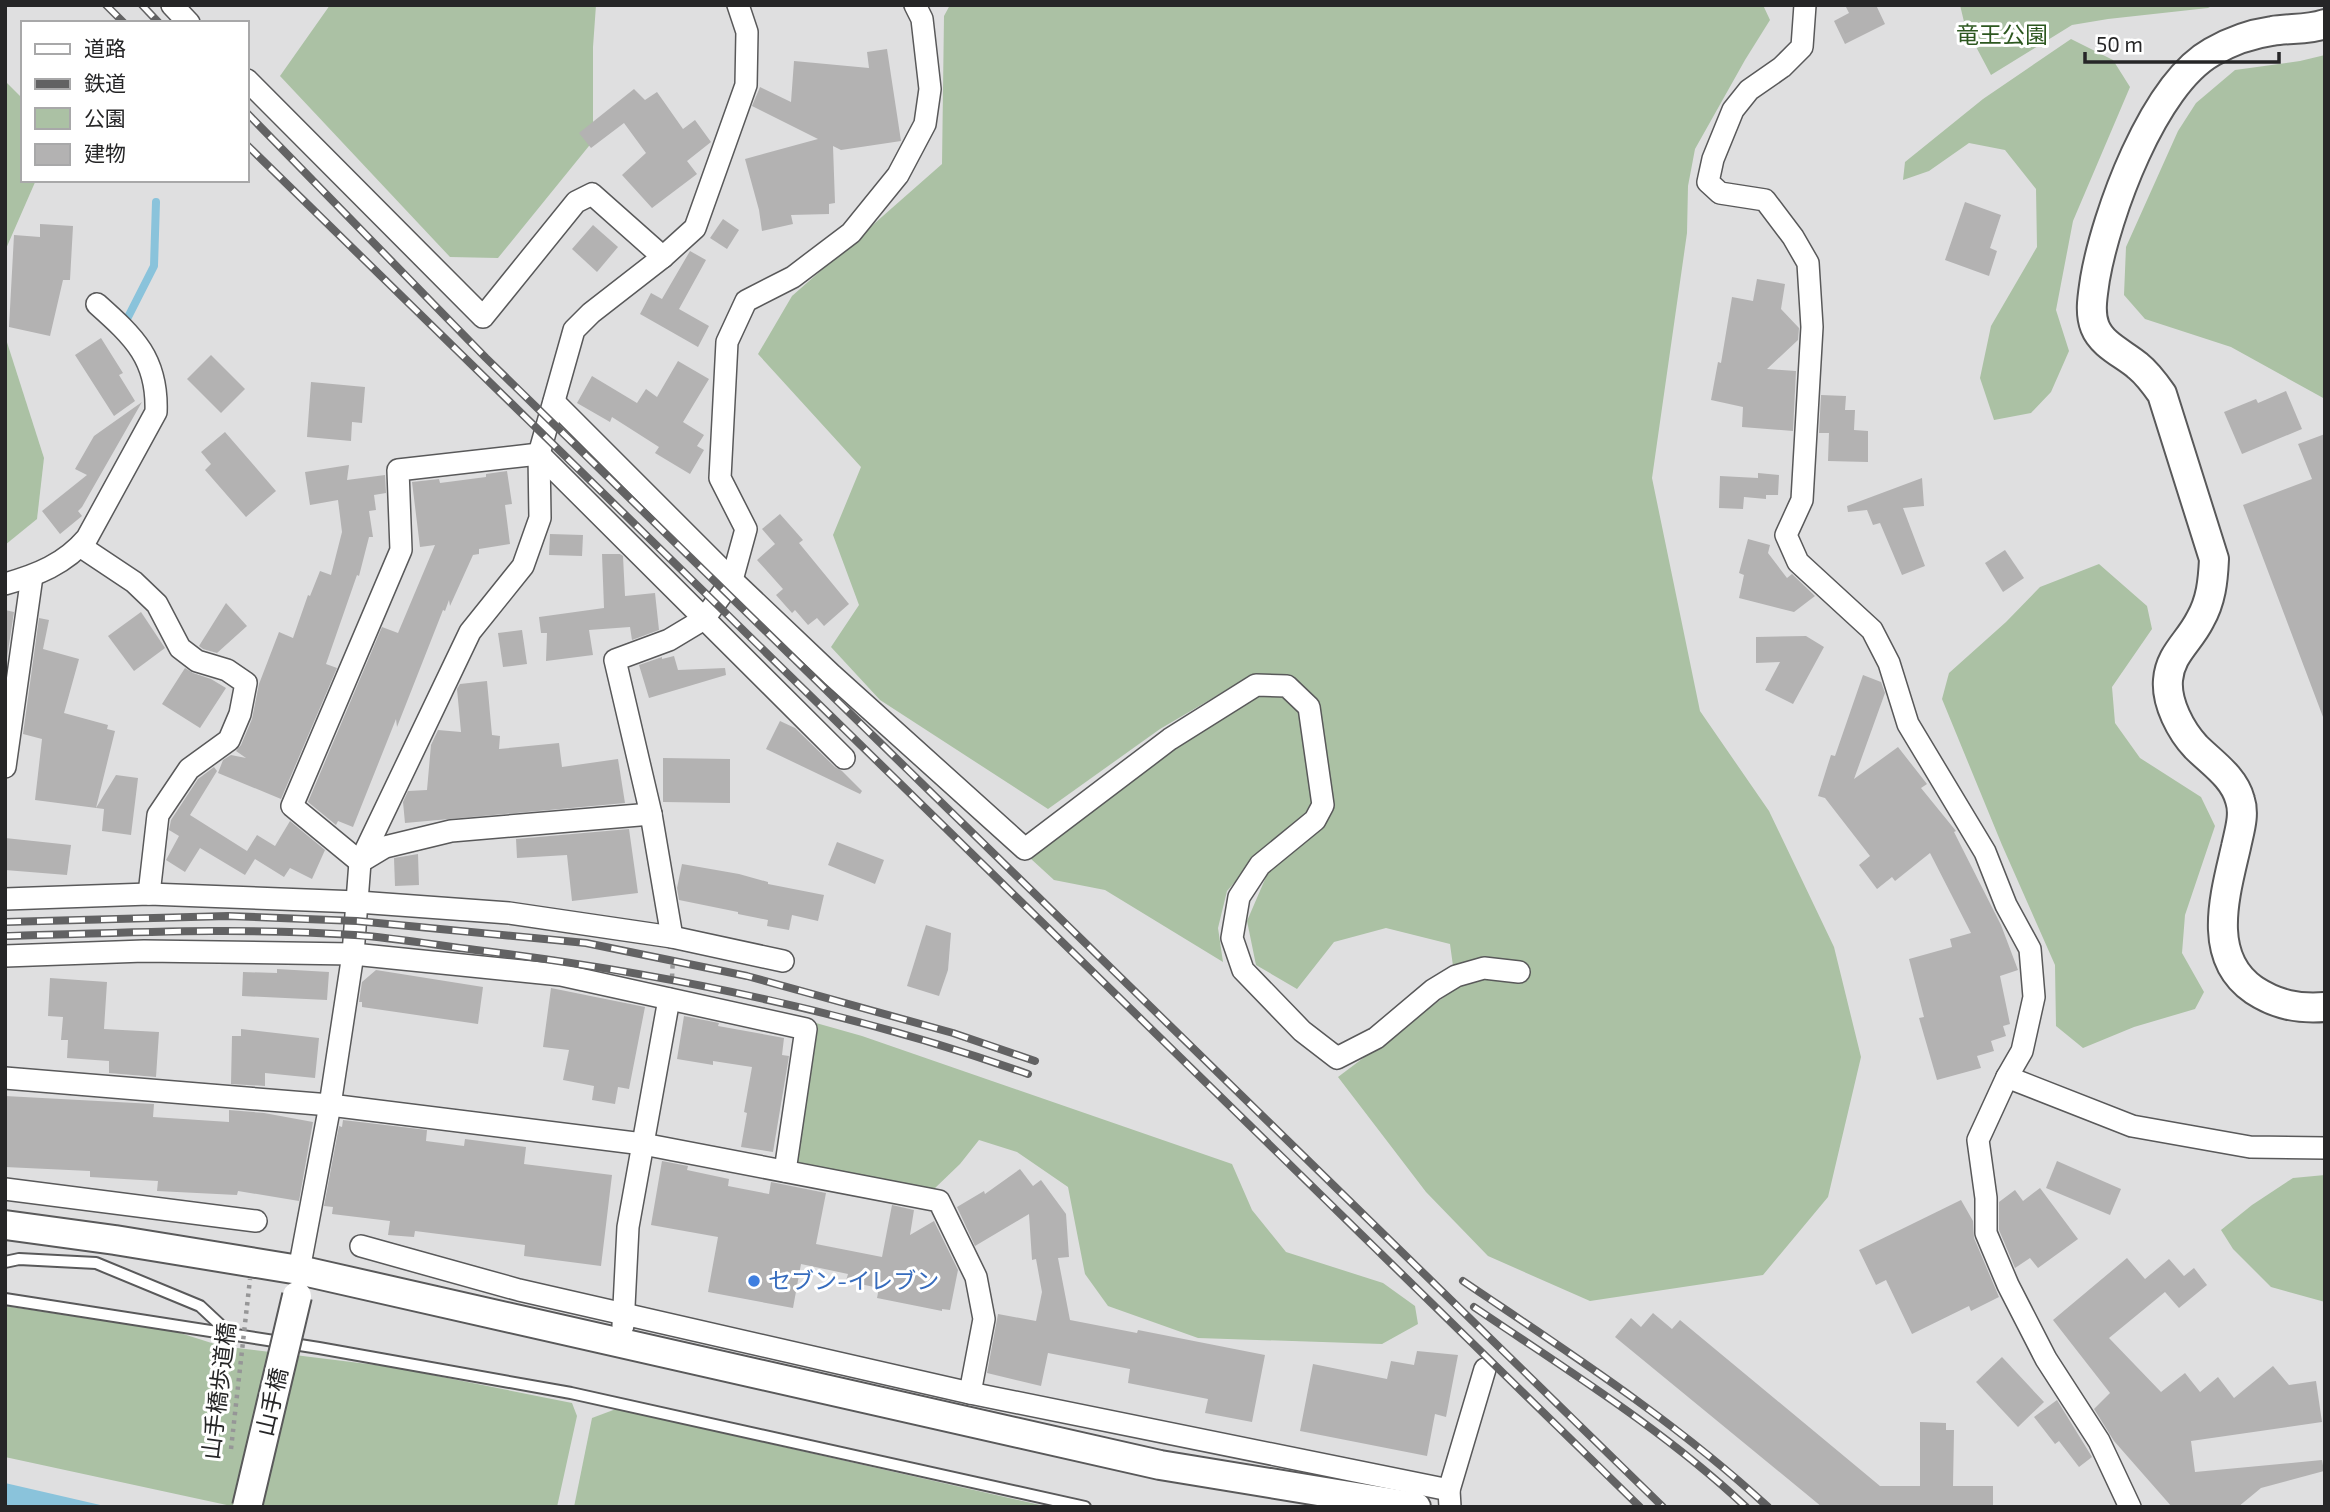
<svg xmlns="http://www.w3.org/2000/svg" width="2330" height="1512" font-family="'Exo 2','Noto Sans JP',sans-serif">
<rect width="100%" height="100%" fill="#dfdfe0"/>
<!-- green -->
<g fill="#abc1a4">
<path d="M 330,5 L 596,5 L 593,47 L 593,141 L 498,258 L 450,257 L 280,76 Z"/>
<path d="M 950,5 L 1763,5 L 1770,20 L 1745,60 L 1695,149 L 1688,186 L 1687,233 L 1652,478 L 1700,711 L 1769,811 L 1834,947 L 1861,1057 L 1828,1197 L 1763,1275 L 1590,1301 L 1488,1256 L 1426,1192 L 1338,1077 L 1456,988 L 1450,944 L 1386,928 L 1334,942 L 1297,989 L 1256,965 L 1247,921 L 1269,870 L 1314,833 L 1317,703 L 1247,678 L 1160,729 L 1048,809 L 880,700 L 831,647 L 859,605 L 833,535 L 861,467 L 758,354 L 792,296 L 942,164 L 944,16 Z"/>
<path d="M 1960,5 L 2214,5 L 2208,8 L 2108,19 L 2072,25 L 1991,75 L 1965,26 Z"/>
<path d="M 2071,39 L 2113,60 L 2130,87 L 2073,221 L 2056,310 L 2069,351 L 2051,392 L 2031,413 L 1994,420 L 1980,378 L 1991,326 L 2037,247 L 2036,189 L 2005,150 L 1969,143 L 1929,171 L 1903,180 L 1905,162 L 1983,99 Z"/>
<path d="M 2325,55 L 2325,399 L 2231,347 L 2145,319 L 2124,295 L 2126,247 L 2178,131 L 2196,103 L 2235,70 L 2300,61 Z"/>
<path d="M 5,81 L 23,99 L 23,180 L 36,180 L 5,251 Z"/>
<path d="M 5,336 L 44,458 L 37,519 L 5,545 Z"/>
<path d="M 2099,564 L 2147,606 L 2152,629 L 2112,687 L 2115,723 L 2140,758 L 2201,797 L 2215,826 L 2185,915 L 2182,953 L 2204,992 L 2195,1009 L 2134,1027 L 2083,1048 L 2056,1026 L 2055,965 L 2002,845 L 1942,699 L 1949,673 L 2006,622 L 2040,587 Z"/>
<path d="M 1258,693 L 1284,694 L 1299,711 L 1313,800 L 1307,815 L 1256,858 L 1227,891 L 1218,928 L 1223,962 L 1105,890 L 1054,880 L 1030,858 L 1169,748 Z"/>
<path d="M 816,1023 L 862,1036 L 1232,1164 L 1252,1210 L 1286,1252 L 1383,1283 L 1415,1306 L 1418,1324 L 1382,1344 L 1198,1338 L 1108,1306 L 1085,1274 L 1068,1187 L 1017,1152 L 979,1140 L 960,1164 L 934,1189 L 800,1166 L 793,1155 Z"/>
<path d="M 2325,1175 L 2325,1302 L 2271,1287 L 2233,1249 L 2221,1230 L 2252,1205 L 2293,1178 Z"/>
<path d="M 5,1306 L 177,1332 L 221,1346 L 392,1367 L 572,1403 L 577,1416 L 557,1507 L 236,1507 L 5,1457 Z"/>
<path d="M 616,1409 L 1049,1507 L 574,1507 L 592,1418 Z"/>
</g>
<!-- water -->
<path fill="#8ac3db" d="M 5,1483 L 109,1507 L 5,1507 Z"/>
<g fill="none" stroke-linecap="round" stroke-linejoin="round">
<!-- stream -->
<path stroke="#8ac3db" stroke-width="8" d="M 125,323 L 154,266 L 156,202"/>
</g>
<!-- building -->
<g fill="#b3b2b2">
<path d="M 1845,5 L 1876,5 L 1885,24 L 1845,44 L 1834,21 L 1849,13 Z"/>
<path d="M 887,49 L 901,141 L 841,150 L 833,146 L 835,203 L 829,204 L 829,214 L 791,215 L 793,224 L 762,231 L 759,210 L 745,159 L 818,139 L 752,106 L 760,87 L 791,102 L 794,61 L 869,68 L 867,52 Z"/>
<path d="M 634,89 L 645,100 L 657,92 L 683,129 L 695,120 L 711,142 L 687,161 L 697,174 L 652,208 L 622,175 L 646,153 L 624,123 L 591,148 L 579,133 Z"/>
<path d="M 1965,202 L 2001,215 L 1990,248 L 1997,251 L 1989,276 L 1945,260 Z"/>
<path d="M 723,219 L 739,230 L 727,249 L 710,238 Z"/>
<path d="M 40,224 L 73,226 L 70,280 L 63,280 L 50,336 L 9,327 L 14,235 L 40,237 Z"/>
<path d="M 593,225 L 618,247 L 597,272 L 572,249 Z"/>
<path d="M 690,251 L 706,260 L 679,309 L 709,326 L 698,347 L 640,314 L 651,293 L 662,299 Z"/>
<path d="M 1757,279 L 1785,284 L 1781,309 L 1799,328 L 1798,340 L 1767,369 L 1796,371 L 1793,431 L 1742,427 L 1743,407 L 1711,400 L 1718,362 L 1721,363 L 1732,297 L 1753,301 Z"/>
<path d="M 101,338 L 123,373 L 119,375 L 135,401 L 114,416 L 75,355 Z"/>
<path d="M 211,355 L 245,389 L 221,413 L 187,379 Z"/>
<path d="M 678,361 L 709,379 L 683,422 L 704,435 L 697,446 L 704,450 L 690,474 L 655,453 L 659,447 L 612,417 L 610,422 L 577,403 L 592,376 L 637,403 L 646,389 L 657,397 Z"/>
<path d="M 311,382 L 365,387 L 362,423 L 352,422 L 351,441 L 307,437 Z"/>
<path d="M 2286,391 L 2302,429 L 2242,454 L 2224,412 L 2256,399 L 2258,403 Z"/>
<path d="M 1821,395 L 1846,396 L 1845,410 L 1855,410 L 1854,430 L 1868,431 L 1868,462 L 1828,461 L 1829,433 L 1819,433 Z"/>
<path d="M 142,402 L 82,507 L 78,511 L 82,516 L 60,534 L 42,511 L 87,475 L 75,469 L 94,436 Z"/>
<path d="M 225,432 L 276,491 L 246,517 L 205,470 L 211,464 L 201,452 Z"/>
<path d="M 2325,434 L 2325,716 L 2323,717 L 2243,505 L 2312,479 L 2298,444 Z"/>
<path d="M 349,465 L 347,480 L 385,475 L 386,493 L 374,495 L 376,510 L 369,511 L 373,537 L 369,537 L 359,576 L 357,575 L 326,664 L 337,668 L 281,799 L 218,773 L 223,760 L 231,755 L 246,758 L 236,751 L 241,745 L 252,719 L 259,684 L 279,632 L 293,638 L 308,595 L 310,596 L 320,571 L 331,575 L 342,532 L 338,500 L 310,505 L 305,472 Z"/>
<path d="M 507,471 L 512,504 L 505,505 L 510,544 L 479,549 L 479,554 L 473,555 L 450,606 L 449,600 L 445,611 L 443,610 L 397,727 L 396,719 L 353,827 L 338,821 L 336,825 L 308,802 L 382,627 L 398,633 L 435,545 L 420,547 L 412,482 L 439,479 L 440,483 L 486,477 L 486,474 Z"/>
<path d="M 1758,473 L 1779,475 L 1778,495 L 1766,495 L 1766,499 L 1744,497 L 1743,509 L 1719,508 L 1720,476 L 1758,478 Z"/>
<path d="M 1922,478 L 1924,506 L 1903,508 L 1925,566 L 1902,575 L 1880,523 L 1873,525 L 1867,510 L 1848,512 L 1847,506 Z"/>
<path d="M 780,514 L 803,540 L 799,543 L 849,604 L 824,626 L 817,618 L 808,625 L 795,610 L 792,613 L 776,595 L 783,589 L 757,560 L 775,544 L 762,529 Z"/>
<path d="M 550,534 L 583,535 L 582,556 L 549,555 Z"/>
<path d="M 1748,539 L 1770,545 L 1768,553 L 1787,578 L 1792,574 L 1815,596 L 1794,612 L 1739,598 L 1744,575 L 1739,573 Z"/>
<path d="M 2005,550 L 2024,578 L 2003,592 L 1985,563 Z"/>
<path d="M 602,554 L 620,554 L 623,556 L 625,596 L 655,593 L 659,630 L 632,640 L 630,627 L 589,630 L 593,655 L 546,661 L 547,633 L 541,633 L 539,617 L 604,608 Z"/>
<path d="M 226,603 L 247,626 L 217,653 L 203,649 L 199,646 Z"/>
<path d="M 5,610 L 14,612 L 5,671 Z"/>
<path d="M 141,612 L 165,648 L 134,671 L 108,636 Z"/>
<path d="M 39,618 L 49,620 L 43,649 L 79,659 L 64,713 L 108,725 L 107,729 L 115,731 L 96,808 L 116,775 L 138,778 L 131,835 L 102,831 L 104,809 L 35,800 L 42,739 L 23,734 Z"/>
<path d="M 522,630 L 527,664 L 503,667 L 498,633 Z"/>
<path d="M 1806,636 L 1824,647 L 1793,704 L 1765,690 L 1780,662 L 1756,663 L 1756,637 Z"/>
<path d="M 674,656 L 678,670 L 725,668 L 726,675 L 649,698 L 639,665 L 662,657 L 662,659 Z"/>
<path d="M 185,668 L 193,673 L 211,679 L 226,688 L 200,728 L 162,704 Z"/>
<path d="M 1863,675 L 1881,682 L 1885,693 L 1854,779 L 1898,747 L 1927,784 L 1921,788 L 1956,831 L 1954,832 L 2001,925 L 2018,970 L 2000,976 L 2010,1024 L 2003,1026 L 2006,1036 L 1991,1041 L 1994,1051 L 1977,1056 L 1981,1068 L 1937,1080 L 1919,1018 L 1924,1017 L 1909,959 L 1952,947 L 1950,939 L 1971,933 L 1930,853 L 1895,881 L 1892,877 L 1877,889 L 1859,865 L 1870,856 L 1825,798 L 1818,796 L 1831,755 L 1835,756 Z"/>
<path d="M 487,681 L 492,735 L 500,736 L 499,749 L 559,743 L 562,767 L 618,759 L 625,803 L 405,823 L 403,802 L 408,791 L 427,790 L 431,745 L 438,730 L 461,732 L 457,689 L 460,684 Z"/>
<path d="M 780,721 L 795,728 L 835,767 L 842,771 L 862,791 L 860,794 L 766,749 Z"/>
<path d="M 663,758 L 730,759 L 730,803 L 663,802 Z"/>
<path d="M 214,767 L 217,771 L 190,815 L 247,851 L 257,835 L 275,846 L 290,821 L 325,850 L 312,879 L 290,868 L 284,877 L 255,859 L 245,875 L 200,848 L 185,872 L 166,860 L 179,836 L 169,830 L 171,820 L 198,779 Z"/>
<path d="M 629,829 L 638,893 L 572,901 L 567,855 L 517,858 L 516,839 Z"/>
<path d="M 5,838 L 71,845 L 67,875 L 5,870 Z"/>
<path d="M 837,842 L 884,860 L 875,884 L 828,865 Z"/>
<path d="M 418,854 L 419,885 L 395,886 L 394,858 Z"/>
<path d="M 682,864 L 739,874 L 768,882 L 768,884 L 824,895 L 818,921 L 792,915 L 789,930 L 767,926 L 768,920 L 738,914 L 738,912 L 679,900 L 677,888 Z"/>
<path d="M 926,925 L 951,933 L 948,970 L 939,996 L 907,986 Z"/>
<path d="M 277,969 L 329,972 L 327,1000 L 242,996 L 243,972 L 277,973 Z"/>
<path d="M 376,970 L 483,987 L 478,1024 L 362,1007 L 362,1002 L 359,1002 L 362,982 Z"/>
<path d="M 50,978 L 107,982 L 104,1029 L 159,1032 L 156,1077 L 109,1073 L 109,1061 L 67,1058 L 68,1040 L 61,1040 L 63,1017 L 48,1016 Z"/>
<path d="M 551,988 L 645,1007 L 629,1089 L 618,1087 L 615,1104 L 592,1100 L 594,1086 L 563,1080 L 569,1050 L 543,1047 Z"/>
<path d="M 684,1016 L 719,1023 L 718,1026 L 784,1038 L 782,1055 L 789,1056 L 773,1152 L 741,1147 L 747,1113 L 744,1112 L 752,1067 L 713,1061 L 713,1065 L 677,1059 Z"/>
<path d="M 241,1029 L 319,1038 L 315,1078 L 265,1073 L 265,1086 L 231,1084 L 232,1036 L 241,1036 Z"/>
<path d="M 5,1096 L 154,1104 L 153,1117 L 229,1122 L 229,1110 L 264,1113 L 313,1122 L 299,1201 L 238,1191 L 237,1195 L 157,1191 L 158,1181 L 90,1177 L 90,1171 L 5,1167 Z"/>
<path d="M 343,1120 L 427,1130 L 426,1141 L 464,1146 L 465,1139 L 526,1147 L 524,1164 L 612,1175 L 601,1266 L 524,1256 L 525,1245 L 415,1231 L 414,1237 L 388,1235 L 390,1221 L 332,1214 L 333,1207 L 324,1206 L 339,1126 L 342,1127 Z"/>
<path d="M 662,1161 L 688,1166 L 687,1170 L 729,1179 L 728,1186 L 769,1194 L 771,1182 L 826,1193 L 816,1244 L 882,1257 L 892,1205 L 914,1210 L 910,1235 L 934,1221 L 958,1270 L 950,1310 L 942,1309 L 942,1311 L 877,1298 L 879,1288 L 846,1281 L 848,1274 L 801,1264 L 793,1308 L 708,1292 L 718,1237 L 651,1225 Z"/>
<path d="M 2057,1161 L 2121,1189 L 2110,1215 L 2046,1188 Z"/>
<path d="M 1020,1169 L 1033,1186 L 1041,1180 L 1066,1214 L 1069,1257 L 1058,1258 L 1070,1320 L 1137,1333 L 1138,1330 L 1265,1355 L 1252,1422 L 1205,1413 L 1208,1399 L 1128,1383 L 1130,1369 L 1048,1353 L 1041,1386 L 987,1373 L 998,1314 L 1036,1321 L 1042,1292 L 1036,1259 L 1032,1260 L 1029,1214 L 975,1246 L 957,1207 L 984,1191 L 985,1194 Z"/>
<path d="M 2040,1188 L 2078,1239 L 2038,1268 L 2030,1258 L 2015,1268 L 1999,1230 L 1999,1202 L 2015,1190 L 2023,1201 Z"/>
<path d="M 1961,1200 L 1973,1221 L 1974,1238 L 1999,1297 L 1971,1311 L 1969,1306 L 1912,1334 L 1886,1280 L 1876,1285 L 1859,1250 Z"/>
<path d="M 2127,1258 L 2145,1279 L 2169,1259 L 2184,1276 L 2194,1268 L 2207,1285 L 2179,1308 L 2165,1292 L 2109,1338 L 2161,1392 L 2185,1373 L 2200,1392 L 2218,1377 L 2234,1398 L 2273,1366 L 2289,1385 L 2316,1381 L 2322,1422 L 2191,1441 L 2195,1472 L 2322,1460 L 2324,1471 L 2261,1488 L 2238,1507 L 2172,1507 L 2114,1441 L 2094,1409 L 2110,1393 L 2053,1320 Z"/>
<path d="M 1653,1313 L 1672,1329 L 1680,1320 L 1880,1486 L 1920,1486 L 1920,1422 L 1946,1423 L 1946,1430 L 1954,1430 L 1953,1486 L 1993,1486 L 1993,1507 L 1822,1507 L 1615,1337 L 1631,1318 L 1641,1327 Z"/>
<path d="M 1417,1351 L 1458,1355 L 1446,1417 L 1435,1414 L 1427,1456 L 1300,1431 L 1313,1364 L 1387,1379 L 1391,1361 L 1414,1365 Z"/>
<path d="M 2002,1357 L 2044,1402 L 2018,1427 L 1976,1382 Z"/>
<path d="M 2057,1400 L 2092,1457 L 2079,1467 L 2059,1441 L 2055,1444 L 2034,1417 Z"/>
</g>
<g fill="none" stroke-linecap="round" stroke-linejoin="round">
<!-- lane casing -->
<g stroke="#59595a" stroke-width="14">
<g id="lane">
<path d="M 5,1262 L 19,1259 L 96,1263 L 200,1306 L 230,1334"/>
<path d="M 5,1299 L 319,1348 L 571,1393 L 1085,1507"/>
</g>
</g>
<!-- street casing -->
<g stroke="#59595a" stroke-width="24">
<g id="street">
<path d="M 172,5 L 189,23"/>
<path d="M 1805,5 L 1802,47 L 1782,67 L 1749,90 L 1733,110 L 1713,159 L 1708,182 L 1720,193 L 1765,200 L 1793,237 L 1808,263 L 1812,327 L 1802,500 L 1786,535 L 1798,562 L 1872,630 L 1889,663 L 1908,724 L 1985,852 L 2006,905 L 2030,949 L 2034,997 L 2022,1051 L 2007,1077 L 1978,1140 L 1986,1198 L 1986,1233 L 2008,1285 L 2046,1359 L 2099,1441 L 2130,1507"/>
<path d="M 247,80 L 483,317 L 576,202 L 592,194 L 663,257"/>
<path d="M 554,402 L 732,580 L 832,675 L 1025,849 L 1170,739 L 1256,685 L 1287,686 L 1309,707 L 1323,805 L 1315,820 L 1260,865 L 1239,897 L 1232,938 L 1243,970 L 1302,1031 L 1337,1058 L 1376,1038 L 1433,990 L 1456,976 L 1484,968 L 1519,972"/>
<path d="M 80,546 L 134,582 L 157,604 L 180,648 L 197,661 L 227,670 L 246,683 L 240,714 L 229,740 L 189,769 L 158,815 L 149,894"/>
<path d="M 5,584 C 37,575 65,564 87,538 L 156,412 C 158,359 134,337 97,304"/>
<path d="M 5,767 L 32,576"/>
<path d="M 651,814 L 451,831 L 385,847 L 360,862 L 292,806 L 401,550 L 398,470 L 539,454 L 844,758"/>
<path d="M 5,899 L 149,894 L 358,902 L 509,913 L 672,937 L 783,961"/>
<path d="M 672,937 L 651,814 L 615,660 L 669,640 L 704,619 L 732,580 L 746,529 L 720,478 L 727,342 L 746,301 L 793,277 L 851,233 L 898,175 L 925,124 L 930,89 L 922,19 L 915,5"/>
<path d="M 5,956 L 144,951 L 353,954 L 561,975 L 806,1029 L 785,1171"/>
<path d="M 2007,1077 L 2132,1126 L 2250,1147 L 2325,1148"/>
<path d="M 5,1078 L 330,1105 L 643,1144 L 939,1201 L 976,1277 L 984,1319 L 970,1393"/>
<path d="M 5,1189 L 256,1221"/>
<path d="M 361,1246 L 519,1290 L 970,1393 L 1449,1490 L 1450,1507"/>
<path d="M 299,1270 L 330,1105 L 353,954 L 360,862 L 470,632 L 523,566 L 540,518 L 539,454 L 574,330 L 591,313 L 663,257 L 695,228 L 746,85 L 747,32 L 738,5"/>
<path d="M 623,1326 L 628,1227 L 669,999"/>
<path d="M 1449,1490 L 1485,1369"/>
</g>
</g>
<!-- secondary casing -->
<g stroke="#59595a" stroke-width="32">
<g id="secondary">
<path d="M 2325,24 C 2308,30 2290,28 2272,31 C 2251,34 2231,41 2212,52 C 2153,85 2106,215 2095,279 C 2093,294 2089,312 2095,327 C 2102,345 2124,354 2138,366 C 2148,374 2155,384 2162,394 L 2214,559 C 2213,581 2211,601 2200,620 C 2189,642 2170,654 2168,680 C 2166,703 2181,731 2196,747 C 2212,763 2234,777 2240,800 C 2245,815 2239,832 2236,847 C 2225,895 2206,957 2254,990 C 2277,1005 2298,1009 2325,1007"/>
<path d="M 5,1225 L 115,1240 L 299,1270 L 1160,1465 L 1416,1507"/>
</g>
</g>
<!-- path -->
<path stroke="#969697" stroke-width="4.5" stroke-dasharray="3.5 5" stroke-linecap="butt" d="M 672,977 L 673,958"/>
<!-- lane -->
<use href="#lane" stroke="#fff" stroke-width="10"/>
<!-- street -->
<use href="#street" stroke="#fff" stroke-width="21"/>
<!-- secondary -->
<use href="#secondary" stroke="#fff" stroke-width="28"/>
<!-- rail casing -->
<g stroke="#626263" stroke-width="8">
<g id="rail">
<path d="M 106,5 L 124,23"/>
<path d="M 142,5 L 159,23"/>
<path d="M 247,113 L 486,358 L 1663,1507"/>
<path d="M 247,145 L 1640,1507"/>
<path d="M 5,922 L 228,916 L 357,921 L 586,943 L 747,976 L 953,1033 L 1035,1061"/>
<path d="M 5,936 C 122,933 239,927 355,935 C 395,938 436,945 476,950 C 663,973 850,1011 1028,1074"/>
<path d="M 1463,1281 C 1568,1352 1675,1421 1768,1507"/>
<path d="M 1474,1307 C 1567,1370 1664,1430 1746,1507"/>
</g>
</g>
<!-- rail -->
<use href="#rail" stroke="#fff" stroke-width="5" stroke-dasharray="16" stroke-linecap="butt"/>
<!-- secondary-bridge casing -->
<g stroke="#59595a" stroke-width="32" stroke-linecap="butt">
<path id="secondary-bridge" d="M 247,1507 L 297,1296"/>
</g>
<!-- path-bridge -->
<path stroke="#969697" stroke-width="4.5" stroke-dasharray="3.5 5" stroke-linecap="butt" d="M 231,1449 L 250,1279"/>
<!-- secondary-bridge -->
<use href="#secondary-bridge" stroke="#fff" stroke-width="28"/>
</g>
<!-- markers -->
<circle fill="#3f7fe0" stroke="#fff" stroke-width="2.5" cx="754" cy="1281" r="7"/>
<g text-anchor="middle" stroke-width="6" stroke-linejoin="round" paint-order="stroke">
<!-- park labels -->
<g font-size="23" fill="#2c571f" stroke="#fff">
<text x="2002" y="43">竜王公園</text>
</g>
<!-- shop labels -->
<g font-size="23" fill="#366cbe" stroke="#fff" text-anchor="start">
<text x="768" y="1289">セブン-イレブン</text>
</g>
<!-- street labels -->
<g font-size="23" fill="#262627" stroke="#fff">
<text transform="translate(219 1391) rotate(-83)" y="8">山手橋歩道橋</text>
<text transform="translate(272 1402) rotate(-77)" y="8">山手橋</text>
</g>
</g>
<!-- border -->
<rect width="2330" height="1512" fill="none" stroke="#262627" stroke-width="14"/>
<!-- legend -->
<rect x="21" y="21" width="228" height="161" fill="#ffffff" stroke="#a8a8a9" stroke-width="2"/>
<rect x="35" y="44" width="35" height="10" fill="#ffffff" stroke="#a8a8a9" stroke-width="2"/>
<text x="84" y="56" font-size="21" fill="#262627">道路</text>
<rect x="35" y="79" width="35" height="10" fill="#626263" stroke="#a8a8a9" stroke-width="2"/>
<text x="84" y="91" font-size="21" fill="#262627">鉄道</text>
<rect x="35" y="108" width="35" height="21" fill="#abc1a4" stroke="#a8a8a9" stroke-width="2"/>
<text x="84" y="126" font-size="21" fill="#262627">公園</text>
<rect x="35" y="144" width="35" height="21" fill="#b3b2b2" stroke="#a8a8a9" stroke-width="2"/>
<text x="84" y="161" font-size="21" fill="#262627">建物</text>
<!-- scale -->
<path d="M2085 52v10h194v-10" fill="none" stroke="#262627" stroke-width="3.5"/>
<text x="2096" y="52" font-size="21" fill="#262627" stroke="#ffffff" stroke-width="5" paint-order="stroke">50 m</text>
</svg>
